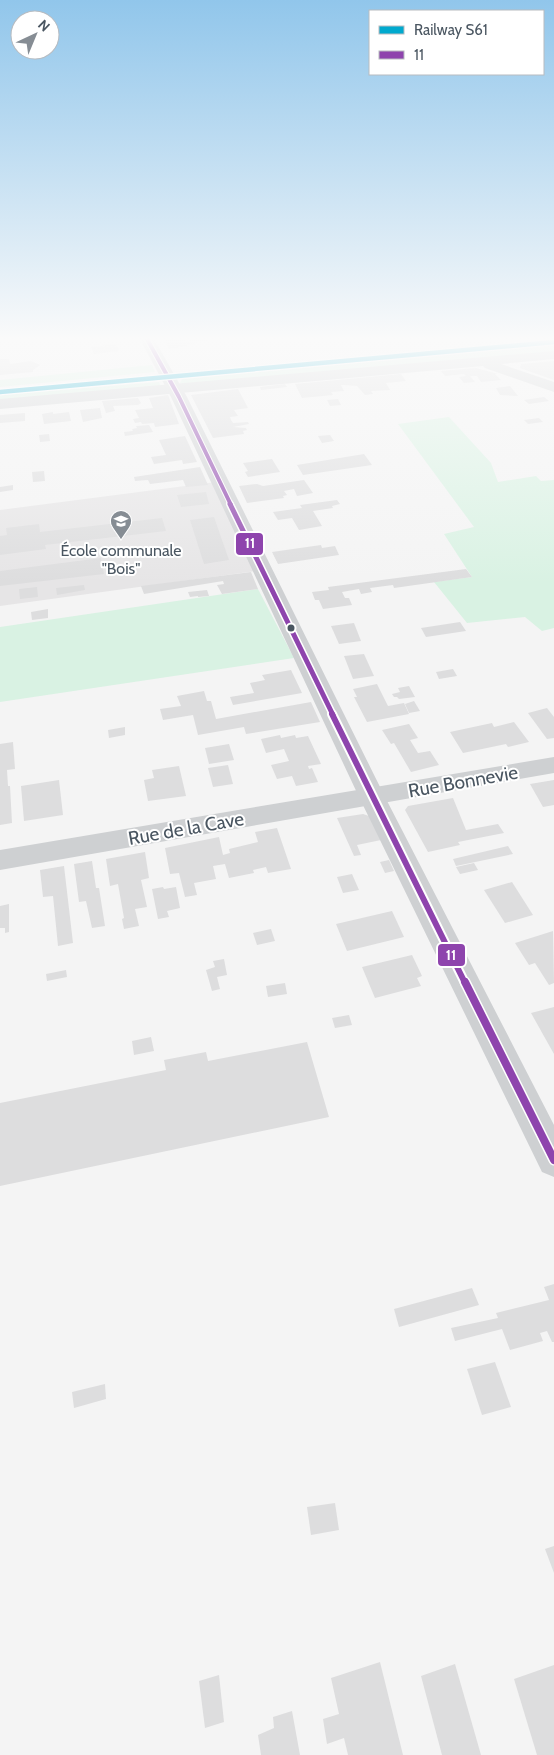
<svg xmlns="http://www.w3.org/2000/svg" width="554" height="1755" font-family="Cabin,sans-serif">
<rect width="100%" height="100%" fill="#f4f4f4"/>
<!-- education -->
<path fill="#e6e5e6" d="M 216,482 L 256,571 L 0,606 L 0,510 Z"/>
<!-- green -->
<g fill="#d9f2e3">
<path d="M 554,345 L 554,352 L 193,388 L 180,383 L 182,379 Z"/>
<path d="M 152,365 L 155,372 L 0,387 L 0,380 Z"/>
<path d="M 159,382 L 162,388 L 0,404 L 0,395 Z"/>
<path d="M 449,417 L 491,463 L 498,482 L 536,476 L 541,481 L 554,480 L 554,628 L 542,631 L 525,617 L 467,623 L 434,582 L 472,577 L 444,534 L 474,527 L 398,424 Z"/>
<path d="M 258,589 L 294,658 L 0,702 L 0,627 Z"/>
</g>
<!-- building -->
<g fill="#ddddde">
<path d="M 164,339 L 184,339 L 185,341 L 192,340 L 191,339 L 208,340 L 187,345 L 187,346 L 169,349 Z"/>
<path d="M 116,344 L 119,351 L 94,354 L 91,347 Z"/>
<path d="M 0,359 L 9,359 L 10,364 L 31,361 L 40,365 L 33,370 L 33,372 L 0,375 Z"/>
<path d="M 554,361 L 554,380 L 520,368 L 521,364 Z"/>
<path d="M 476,368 L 498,374 L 495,374 L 501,380 L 481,382 L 477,376 L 466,376 L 470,376 L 475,382 L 464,383 L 459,377 L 466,376 L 464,374 L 445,376 L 441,371 Z"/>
<path d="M 401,374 L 406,381 L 386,383 L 390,390 L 371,391 L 373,394 L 365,395 L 357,386 L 345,385 L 341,385 L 344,391 L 331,392 L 333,395 L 302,398 L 295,384 Z"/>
<path d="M 285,384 L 287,387 L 261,390 L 260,387 Z"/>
<path d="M 510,386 L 518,396 L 500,395 L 496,388 Z"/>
<path d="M 238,389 L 248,408 L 234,410 L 238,416 L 230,417 L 231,420 L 233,423 L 248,422 L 249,424 L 233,427 L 246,428 L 247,430 L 243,431 L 244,434 L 213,438 L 191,395 Z"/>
<path d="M 168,395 L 179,424 L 155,427 L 154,423 L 142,424 L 141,422 L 135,423 L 133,419 L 139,418 L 135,410 L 153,408 L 149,398 Z"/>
<path d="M 544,397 L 549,401 L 529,404 L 524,400 Z"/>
<path d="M 138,398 L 141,403 L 138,405 L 113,406 L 115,411 L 106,413 L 102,401 Z"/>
<path d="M 338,399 L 341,405 L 330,406 L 327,400 Z"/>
<path d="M 100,408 L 102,418 L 83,422 L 80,410 Z"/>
<path d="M 53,412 L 53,414 L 69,412 L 71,421 L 44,424 L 42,414 Z"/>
<path d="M 25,413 L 25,421 L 0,423 L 0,415 Z"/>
<path d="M 539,418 L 543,422 L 528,424 L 524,420 Z"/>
<path d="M 149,425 L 153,432 L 125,436 L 124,432 L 133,431 L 132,429 L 137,428 L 136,426 Z"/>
<path d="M 49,434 L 50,441 L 40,442 L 39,435 Z"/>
<path d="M 330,435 L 334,441 L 322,443 L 318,436 Z"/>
<path d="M 185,436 L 197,462 L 183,464 L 182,460 L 154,464 L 151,457 L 166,455 L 159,440 Z"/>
<path d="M 364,454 L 372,465 L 303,475 L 297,465 Z"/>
<path d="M 272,459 L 280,472 L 248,477 L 245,472 L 248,471 L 243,463 Z"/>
<path d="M 200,467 L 208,485 L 186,487 L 183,480 L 150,484 L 148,480 L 135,481 L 134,477 Z"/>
<path d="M 44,471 L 45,481 L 33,482 L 32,472 Z"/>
<path d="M 304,480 L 313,493 L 297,496 L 294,489 L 284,491 L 287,495 L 283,496 L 284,498 L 247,503 L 239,486 L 257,484 L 263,486 Z"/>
<path d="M 13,485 L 13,490 L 0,492 L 0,487 Z"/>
<path d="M 206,492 L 209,504 L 181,507 L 177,495 Z"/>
<path d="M 337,500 L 340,504 L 332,506 L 333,508 L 313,511 L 322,526 L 299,530 L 292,518 L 278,520 L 273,512 L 302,508 L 300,505 Z"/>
<path d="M 214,517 L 229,560 L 204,564 L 190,520 Z"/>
<path d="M 162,518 L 166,531 L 45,545 L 46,549 L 0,555 L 0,536 L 7,535 L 6,528 L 39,524 L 40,532 Z"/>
<path d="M 321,545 L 322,548 L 335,546 L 339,555 L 278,564 L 272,552 Z"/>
<path d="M 101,558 L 104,574 L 0,586 L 0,571 Z"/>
<path d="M 466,569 L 472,577 L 394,588 L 393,585 L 370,588 L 372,592 L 361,594 L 359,589 L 342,592 L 345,598 L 349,598 L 352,605 L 323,609 L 319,600 L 315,600 L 312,592 L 329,590 L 328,587 Z"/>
<path d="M 251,572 L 258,589 L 222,594 L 217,585 L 224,584 L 223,581 L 144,594 L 141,586 Z"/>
<path d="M 84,585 L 85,590 L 57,595 L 56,588 Z"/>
<path d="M 37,587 L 38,597 L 20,599 L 19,589 Z"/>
<path d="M 207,590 L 209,596 L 198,597 L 198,596 L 190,597 L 188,592 Z"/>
<path d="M 48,609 L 48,618 L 32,620 L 31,612 Z"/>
<path d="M 460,622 L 466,631 L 426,637 L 421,628 Z"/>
<path d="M 354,623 L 361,641 L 339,644 L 331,626 Z"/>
<path d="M 364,654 L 374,676 L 353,679 L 344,656 Z"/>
<path d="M 453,669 L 457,676 L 439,679 L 436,672 Z"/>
<path d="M 291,670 L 302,693 L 233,705 L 230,697 L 254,693 L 250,683 L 265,680 L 262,675 Z"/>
<path d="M 377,684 L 388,706 L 404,703 L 409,714 L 367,722 L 354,697 L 357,697 L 353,689 Z"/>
<path d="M 409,686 L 415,697 L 399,699 L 397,697 L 394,697 L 392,694 L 400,692 L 398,688 Z"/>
<path d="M 204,691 L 207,701 L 211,701 L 216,719 L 311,702 L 320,722 L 246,734 L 244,727 L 198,735 L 193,715 L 163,720 L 160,709 L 181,706 L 177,696 Z"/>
<path d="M 414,701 L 420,711 L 409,713 L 405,704 Z"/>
<path d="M 547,708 L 554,717 L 554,738 L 547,739 L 528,713 Z"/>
<path d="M 514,722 L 529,742 L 508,747 L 506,744 L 463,753 L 450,732 L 492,723 L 494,727 Z"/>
<path d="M 409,724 L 418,738 L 410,740 L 418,753 L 430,751 L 439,765 L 411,772 L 394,743 L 391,744 L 382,730 Z"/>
<path d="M 125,727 L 125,735 L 109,738 L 108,730 Z"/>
<path d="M 280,735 L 281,738 L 295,735 L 296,738 L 308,736 L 321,764 L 308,766 L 309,769 L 312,768 L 318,782 L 296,786 L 292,776 L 277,779 L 271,765 L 289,761 L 284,749 L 266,753 L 261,739 Z"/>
<path d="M 13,742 L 15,769 L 7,770 L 8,786 L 10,786 L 12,823 L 0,825 L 0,744 Z"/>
<path d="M 229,744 L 234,760 L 209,764 L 205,748 Z"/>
<path d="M 228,765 L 233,784 L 213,787 L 208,768 Z"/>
<path d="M 179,766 L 186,796 L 148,801 L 144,780 L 154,778 L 152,770 Z"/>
<path d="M 59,780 L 63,815 L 24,821 L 21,786 Z"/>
<path d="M 554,780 L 554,805 L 543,807 L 530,784 Z"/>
<path d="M 453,798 L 466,830 L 498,824 L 504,833 L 458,842 L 460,845 L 428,852 L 405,810 L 408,806 Z"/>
<path d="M 363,814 L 369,816 L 381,840 L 357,845 L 361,855 L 354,856 L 337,818 Z"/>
<path d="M 277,828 L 291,869 L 268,873 L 266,867 L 253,870 L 254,873 L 229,878 L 225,864 L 213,866 L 216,879 L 194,883 L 197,895 L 185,897 L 179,873 L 170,874 L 165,848 L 219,837 L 223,855 L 230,853 L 229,849 L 258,842 L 255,832 Z"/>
<path d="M 508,846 L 513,854 L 456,866 L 453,859 Z"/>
<path d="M 145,852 L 149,878 L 141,880 L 147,907 L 135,909 L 139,926 L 124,929 L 122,919 L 124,918 L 118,884 L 110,886 L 106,859 Z"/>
<path d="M 389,860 L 394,871 L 385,873 L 380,862 Z"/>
<path d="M 92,861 L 96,888 L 99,888 L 105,926 L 92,928 L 86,901 L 79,902 L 74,864 Z"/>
<path d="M 474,863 L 478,870 L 460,874 L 456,867 Z"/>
<path d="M 64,866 L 73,943 L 58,946 L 53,896 L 43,897 L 40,870 Z"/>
<path d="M 352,874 L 359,890 L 343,893 L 337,877 Z"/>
<path d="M 512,882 L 533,915 L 505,923 L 484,890 Z"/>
<path d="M 163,887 L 164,889 L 176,887 L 180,908 L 167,911 L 169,917 L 158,919 L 152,889 Z"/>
<path d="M 9,904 L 9,932 L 5,933 L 5,928 L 0,928 L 0,906 Z"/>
<path d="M 392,911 L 404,937 L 347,951 L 336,924 Z"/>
<path d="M 271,929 L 275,941 L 257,945 L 253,933 Z"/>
<path d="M 553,931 L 554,983 L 549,985 L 535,963 L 529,965 L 515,943 Z"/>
<path d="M 412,955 L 422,976 L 417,978 L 421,986 L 375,998 L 362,967 Z"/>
<path d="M 224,959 L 227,975 L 217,977 L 220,989 L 212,991 L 206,970 L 215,967 L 213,961 Z"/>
<path d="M 66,970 L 67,977 L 47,981 L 46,974 Z"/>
<path d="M 285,983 L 287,994 L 268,997 L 266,986 Z"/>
<path d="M 554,1007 L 554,1054 L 531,1013 Z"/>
<path d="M 349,1015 L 352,1025 L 335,1028 L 332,1018 Z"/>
<path d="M 151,1037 L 154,1051 L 134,1055 L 132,1041 Z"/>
<path d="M 307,1042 L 329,1117 L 0,1186 L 0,1103 L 166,1070 L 164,1060 L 206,1052 L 208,1061 Z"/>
<path d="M 554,1284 L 554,1342 L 552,1342 L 547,1331 L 540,1333 L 543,1341 L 510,1350 L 502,1329 L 455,1341 L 451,1328 L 498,1318 L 496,1313 L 549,1300 L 544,1287 Z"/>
<path d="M 472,1288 L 479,1305 L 399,1327 L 394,1309 Z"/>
<path d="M 495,1362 L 511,1407 L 482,1415 L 467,1369 Z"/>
<path d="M 105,1384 L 106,1399 L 74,1408 L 72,1392 Z"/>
<path d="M 335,1503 L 339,1530 L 311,1535 L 307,1507 Z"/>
<path d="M 554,1546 L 554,1573 L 545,1549 Z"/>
<path d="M 380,1662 L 403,1755 L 348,1755 L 344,1738 L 327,1744 L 323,1719 L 339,1714 L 331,1678 Z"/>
<path d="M 455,1664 L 481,1755 L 442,1755 L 421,1676 Z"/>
<path d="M 554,1665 L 554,1755 L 537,1755 L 514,1679 Z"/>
<path d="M 219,1675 L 224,1722 L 205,1728 L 199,1681 Z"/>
<path d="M 292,1711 L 300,1755 L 261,1755 L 258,1735 L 274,1728 L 273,1717 Z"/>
</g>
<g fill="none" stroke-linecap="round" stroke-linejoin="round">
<!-- minor -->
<g fill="#ced0d2" fill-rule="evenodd">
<path d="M 554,351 L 554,359 L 501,364 L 554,382 L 554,392 L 485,368 L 483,366 L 0,409 L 0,399 Z"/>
<path d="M 554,757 L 554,773 L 0,870 L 0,850 Z"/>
</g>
<!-- tertiary -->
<path fill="#ced0d2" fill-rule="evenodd" d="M 140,339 L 154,339 L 187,397 L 385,797 L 554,1125 L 554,1177 L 542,1172 L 359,797 L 171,397 Z"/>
<!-- bus-1-far3 casing -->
<g stroke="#fff" stroke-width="6">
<path id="bus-1-far3" d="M 147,339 L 179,397 L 231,505"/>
</g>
<!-- bus-1-far2 casing -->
<g stroke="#fff" stroke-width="8">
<path id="bus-1-far2" d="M 230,504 L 333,715"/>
</g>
<!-- bus-1-far1 casing -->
<g stroke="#fff" stroke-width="10">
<path id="bus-1-far1" d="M 332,714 L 465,983"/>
</g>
<!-- bus-1 casing -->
<g stroke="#fff" stroke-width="11">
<path id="bus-1" d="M 465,982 L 554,1160"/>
</g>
<!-- bus-1-far3 -->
<use href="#bus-1-far3" stroke="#8e44ad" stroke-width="4"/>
<!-- bus-1-far2 -->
<use href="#bus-1-far2" stroke="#8e44ad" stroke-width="5"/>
<!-- bus-1-far1 -->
<use href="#bus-1-far1" stroke="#8e44ad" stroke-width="6"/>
<!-- bus-1 -->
<use href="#bus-1" stroke="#8e44ad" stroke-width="8"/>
<!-- rail-1 casing -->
<g stroke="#fff" stroke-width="7">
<path id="rail-1" d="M 0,392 L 554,342"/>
</g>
<!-- rail-1 -->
<use href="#rail-1" stroke="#00a9ce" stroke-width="4.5"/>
</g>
<!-- sky -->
<linearGradient id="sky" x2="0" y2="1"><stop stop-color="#91c6eb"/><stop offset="0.58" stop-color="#fafafa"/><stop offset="1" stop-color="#fafafa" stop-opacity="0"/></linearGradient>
<rect width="554" height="584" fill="url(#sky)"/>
<!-- icons -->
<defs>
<g id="school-pin" transform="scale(1.125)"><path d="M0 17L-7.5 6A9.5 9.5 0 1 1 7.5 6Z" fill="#868d94" stroke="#fff"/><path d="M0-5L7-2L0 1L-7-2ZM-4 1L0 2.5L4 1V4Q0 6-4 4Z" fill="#fff"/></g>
</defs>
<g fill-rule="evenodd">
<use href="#school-pin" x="121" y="521"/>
</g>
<!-- markers -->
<circle fill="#4a5661" stroke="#fff" stroke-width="2" cx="291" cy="628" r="4.5"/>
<g text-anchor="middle" stroke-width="4" stroke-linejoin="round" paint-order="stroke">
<!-- far-poi labels -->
<g font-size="16" fill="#4a5661" stroke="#fff">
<text x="121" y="556">École communale<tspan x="121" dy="18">"Bois"</tspan></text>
</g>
<!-- street labels -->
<g font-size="19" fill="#4a5661" stroke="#fff">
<text transform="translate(463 781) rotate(-10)" y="7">Rue Bonnevie</text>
<text transform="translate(186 828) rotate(-10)" y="7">Rue de la Cave</text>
</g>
</g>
<g stroke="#fff" stroke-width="2">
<rect x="235" y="532" width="29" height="24" rx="5" fill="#8e44ad"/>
<rect x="437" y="943" width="29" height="24" rx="5" fill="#8e44ad"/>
</g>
<g font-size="14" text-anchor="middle" font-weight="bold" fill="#fff">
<text x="250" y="548">11</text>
<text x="451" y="960">11</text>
</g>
<!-- legend -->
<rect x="369" y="10" width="175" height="65" fill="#ffffff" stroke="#b7bbc0"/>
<rect x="379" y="26" width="25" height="8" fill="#00a9ce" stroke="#b7bbc0"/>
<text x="414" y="35" font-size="15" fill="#4a5661">Railway S61</text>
<rect x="379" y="51" width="25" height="8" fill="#8e44ad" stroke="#b7bbc0"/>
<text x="414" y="60" font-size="15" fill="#4a5661">11</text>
<!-- north arrow -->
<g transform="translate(35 35) rotate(44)"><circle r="24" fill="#ffffff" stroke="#b7bbc0"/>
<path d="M0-4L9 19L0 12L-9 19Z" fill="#868d94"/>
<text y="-8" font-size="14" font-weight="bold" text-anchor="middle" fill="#4a5661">N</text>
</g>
</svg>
